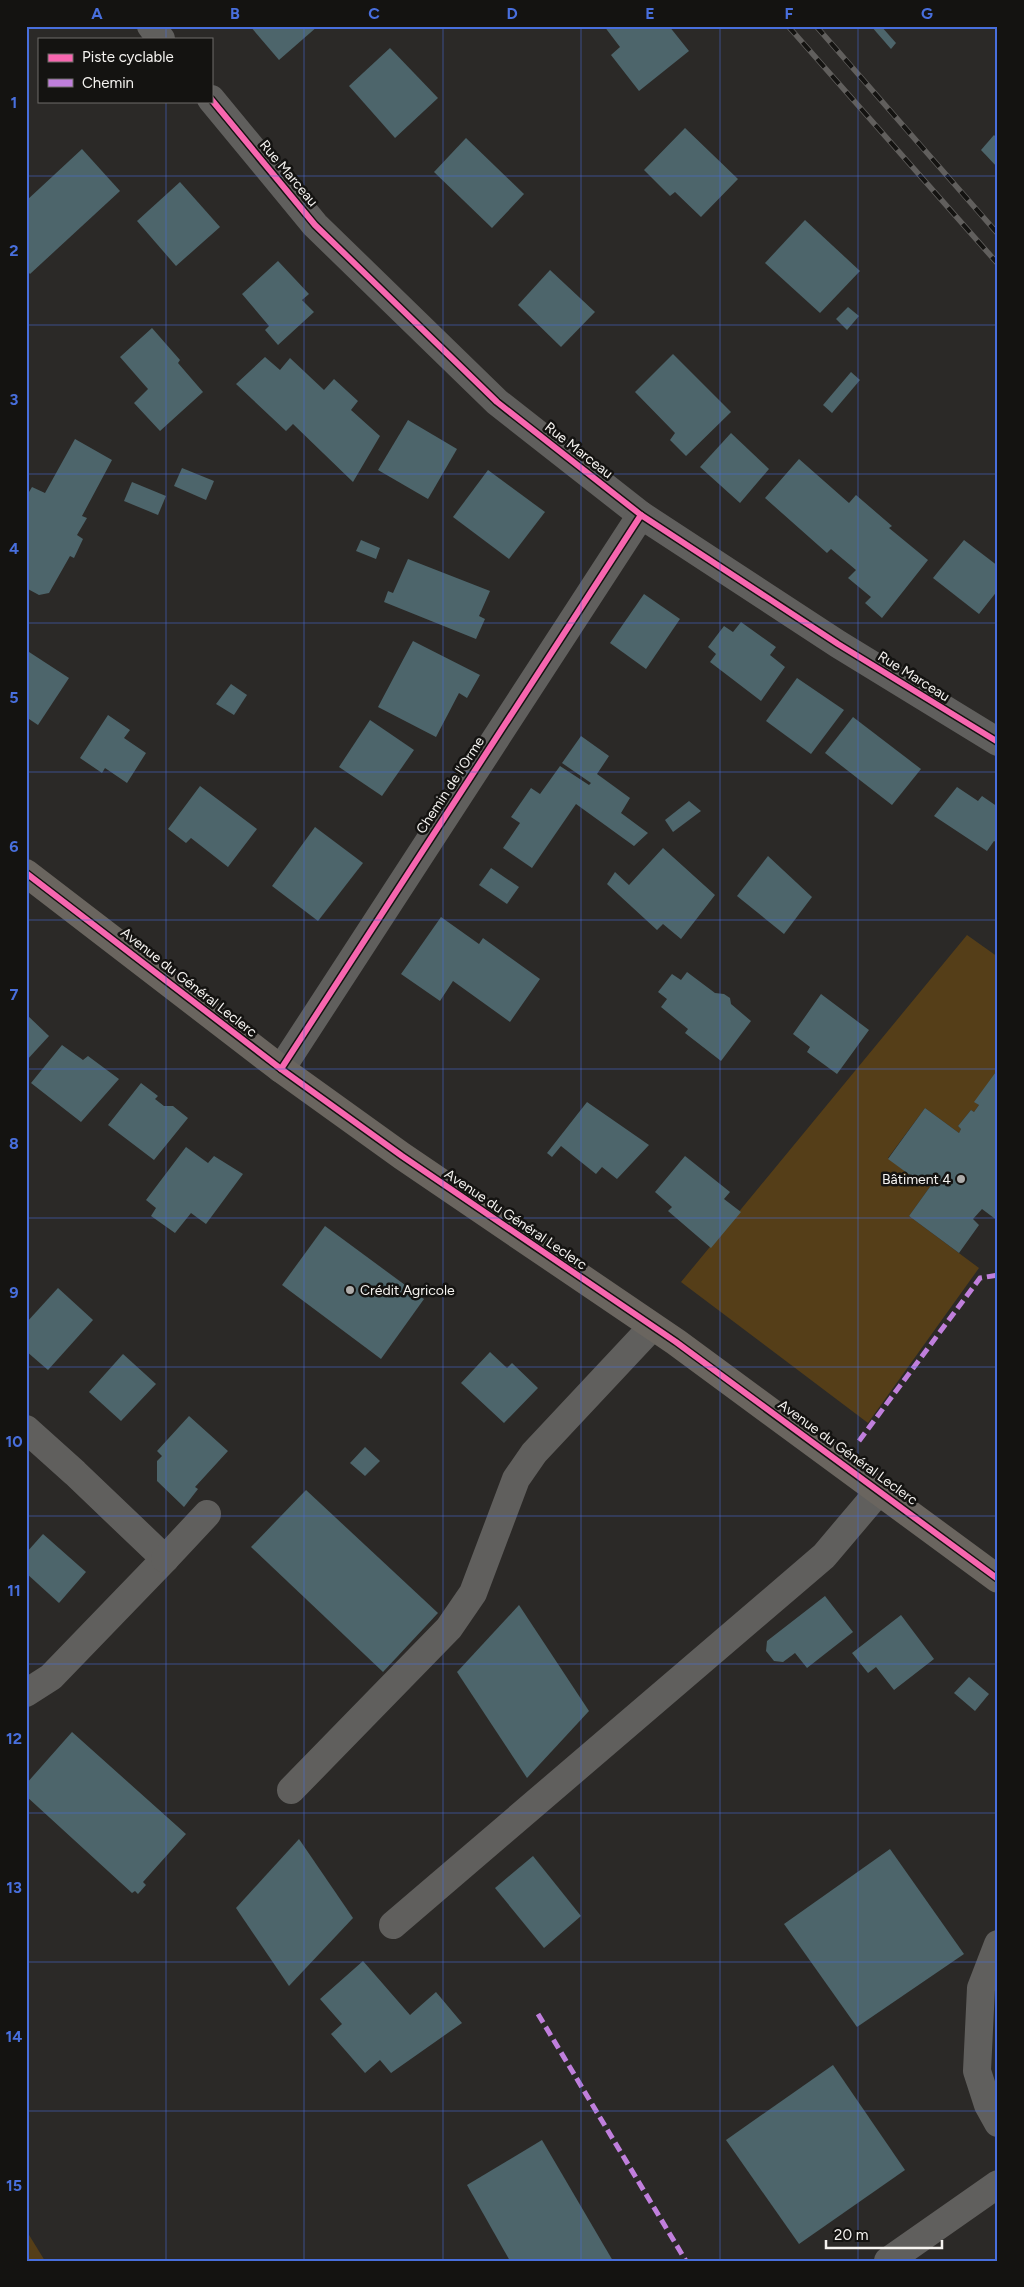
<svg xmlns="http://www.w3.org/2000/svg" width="1024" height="2287" font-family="Figtree,sans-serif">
<rect width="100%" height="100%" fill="#2b2927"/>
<!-- green -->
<g fill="#553e18">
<path d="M 967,935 L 998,957 L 998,1069 L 975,1102 L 979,1105 L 974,1112 L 971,1110 L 958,1126 L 961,1129 L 959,1133 L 925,1108 L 888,1158 L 918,1181 L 921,1176 L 932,1184 L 909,1216 L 979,1268 L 868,1423 L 681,1282 Z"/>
<path d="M 26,2230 L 45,2261 L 26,2261 Z"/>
</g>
<!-- building -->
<g fill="#4d656b">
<path d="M 250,26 L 318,26 L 279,60 Z"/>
<path d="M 604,26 L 669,26 L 689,51 L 639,91 L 611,55 L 620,47 Z"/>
<path d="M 871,26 L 881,26 L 896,43 L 891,49 Z"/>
<path d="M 390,48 L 438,98 L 395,138 L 349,86 Z"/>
<path d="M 685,128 L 738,179 L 701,217 L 675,192 L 670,196 L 644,170 Z"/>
<path d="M 994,135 L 998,139 L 998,168 L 981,150 Z"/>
<path d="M 466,138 L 524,194 L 492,228 L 434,172 Z"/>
<path d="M 82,149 L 120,191 L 30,274 L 26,270 L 26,201 Z"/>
<path d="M 180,182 L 220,227 L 176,266 L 137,221 Z"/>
<path d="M 805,220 L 860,271 L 820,313 L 765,263 Z"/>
<path d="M 278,261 L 309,294 L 302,300 L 314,312 L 278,345 L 265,330 L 269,326 L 242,294 Z"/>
<path d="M 550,270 L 595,312 L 561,347 L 518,305 Z"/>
<path d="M 848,307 L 859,316 L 847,330 L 836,319 Z"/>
<path d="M 152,328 L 180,360 L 178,363 L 203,392 L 160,431 L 134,403 L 148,389 L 120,357 Z"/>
<path d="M 673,354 L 731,412 L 686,456 L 670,440 L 675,433 L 635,392 Z"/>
<path d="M 265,357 L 280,370 L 290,358 L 324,390 L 334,379 L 358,401 L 351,410 L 380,436 L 353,482 L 293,424 L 286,431 L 236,384 Z"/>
<path d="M 851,372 L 860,380 L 832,413 L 823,405 Z"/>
<path d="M 408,420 L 457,449 L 428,499 L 378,470 Z"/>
<path d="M 731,433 L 769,469 L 740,503 L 700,467 Z"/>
<path d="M 75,439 L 112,460 L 82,516 L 87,518 L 77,535 L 83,539 L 74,558 L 70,556 L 49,593 L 39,595 L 26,588 L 26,497 L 32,487 L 45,493 Z"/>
<path d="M 799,459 L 849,503 L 856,495 L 892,526 L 889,528 L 928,560 L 882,618 L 865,603 L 871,597 L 848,578 L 856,570 L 831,549 L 827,553 L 765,498 Z"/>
<path d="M 182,468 L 214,481 L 206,500 L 174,486 Z"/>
<path d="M 488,470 L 545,512 L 509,559 L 453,517 Z"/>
<path d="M 132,482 L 166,496 L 158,515 L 124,501 Z"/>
<path d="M 361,540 L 380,548 L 376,559 L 356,551 Z"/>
<path d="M 964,540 L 998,566 L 998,590 L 979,614 L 933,578 Z"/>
<path d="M 408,559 L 490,591 L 479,616 L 485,619 L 476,639 L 384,602 L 388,591 L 393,593 Z"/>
<path d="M 644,594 L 680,619 L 646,669 L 610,643 Z"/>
<path d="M 741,622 L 776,647 L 770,655 L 785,667 L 761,701 L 710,662 L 716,654 L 708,647 L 724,626 L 733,632 Z"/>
<path d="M 413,641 L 480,675 L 467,698 L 459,693 L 436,737 L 378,707 Z"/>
<path d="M 26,650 L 69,678 L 38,725 L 26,717 Z"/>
<path d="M 797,678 L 844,710 L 811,754 L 766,721 Z"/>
<path d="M 231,684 L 247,695 L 234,715 L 216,704 Z"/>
<path d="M 108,715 L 130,730 L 124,738 L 146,753 L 127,783 L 105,768 L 102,773 L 80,758 Z"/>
<path d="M 853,717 L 921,769 L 892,805 L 825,753 Z"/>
<path d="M 370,720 L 414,750 L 382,796 L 339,767 Z"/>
<path d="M 581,736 L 609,756 L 597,774 L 630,798 L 621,813 L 648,833 L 634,846 L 576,804 L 532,868 L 503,848 L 520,823 L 511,817 L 531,788 L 540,794 L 560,766 L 589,785 L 591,783 L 562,763 Z"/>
<path d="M 200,786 L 257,829 L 228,867 L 191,838 L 186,843 L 168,829 Z"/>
<path d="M 957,787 L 978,801 L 982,796 L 998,807 L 998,843 L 994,841 L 987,851 L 934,816 Z"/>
<path d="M 689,801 L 701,811 L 673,832 L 665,820 Z"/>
<path d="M 315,827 L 363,863 L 318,921 L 272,886 Z"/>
<path d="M 663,848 L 715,895 L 681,939 L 663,924 L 657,930 L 607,884 L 615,872 L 629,885 Z"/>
<path d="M 768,856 L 812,897 L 784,934 L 737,896 Z"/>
<path d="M 491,868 L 519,887 L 507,904 L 479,885 Z"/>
<path d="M 441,917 L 479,944 L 483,938 L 540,979 L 510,1022 L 453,981 L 440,1001 L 401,974 Z"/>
<path d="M 687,972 L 715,993 L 724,994 L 730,998 L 731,1004 L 751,1021 L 721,1061 L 685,1033 L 688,1029 L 661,1007 L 667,999 L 658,992 L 672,974 L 681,980 Z"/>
<path d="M 821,994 L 869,1030 L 837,1074 L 807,1052 L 810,1047 L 793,1034 Z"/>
<path d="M 26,1014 L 49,1036 L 26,1061 Z"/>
<path d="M 62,1045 L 83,1060 L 88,1056 L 119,1079 L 81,1122 L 31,1083 Z"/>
<path d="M 998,1069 L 998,1221 L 982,1209 L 973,1219 L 979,1225 L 959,1253 L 909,1216 L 932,1184 L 921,1176 L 918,1181 L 888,1159 L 925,1108 L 959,1133 L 961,1129 L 958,1126 L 971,1110 L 974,1112 L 979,1105 L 974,1102 Z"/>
<path d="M 141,1083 L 158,1096 L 155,1099 L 164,1106 L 173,1106 L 188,1118 L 154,1160 L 108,1125 Z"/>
<path d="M 587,1102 L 649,1145 L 617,1179 L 602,1167 L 596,1174 L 561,1146 L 552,1157 L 547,1153 Z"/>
<path d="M 186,1147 L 208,1163 L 214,1156 L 243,1174 L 206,1224 L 191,1213 L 175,1233 L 151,1216 L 156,1208 L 146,1200 Z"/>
<path d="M 685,1156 L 730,1192 L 724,1199 L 741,1212 L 711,1248 L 668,1211 L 672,1207 L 655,1192 Z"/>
<path d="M 325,1226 L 424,1299 L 381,1359 L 282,1285 Z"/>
<path d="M 58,1288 L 93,1320 L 48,1370 L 26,1351 L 26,1323 Z"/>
<path d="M 490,1352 L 507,1368 L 512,1363 L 538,1388 L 504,1423 L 461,1383 Z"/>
<path d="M 123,1354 L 156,1384 L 121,1421 L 89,1392 Z"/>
<path d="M 189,1416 L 228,1451 L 195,1487 L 198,1489 L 184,1507 L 157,1481 L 157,1461 L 162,1456 L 157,1451 Z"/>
<path d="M 365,1447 L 380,1461 L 365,1476 L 350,1463 Z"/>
<path d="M 306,1490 L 438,1613 L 383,1672 L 251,1547 Z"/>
<path d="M 43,1534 L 86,1572 L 59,1603 L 26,1573 L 26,1553 Z"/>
<path d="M 825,1596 L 853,1632 L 807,1668 L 795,1653 L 783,1662 L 774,1661 L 766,1651 L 767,1641 Z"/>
<path d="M 519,1605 L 589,1711 L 527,1778 L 457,1672 Z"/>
<path d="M 901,1615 L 934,1659 L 894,1690 L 876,1667 L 868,1673 L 852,1653 Z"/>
<path d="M 969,1677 L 989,1694 L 975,1711 L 954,1693 Z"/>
<path d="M 72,1732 L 186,1834 L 143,1882 L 146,1885 L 138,1894 L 135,1891 L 132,1893 L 26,1796 L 26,1784 Z"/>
<path d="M 299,1839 L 353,1918 L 289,1986 L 236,1908 Z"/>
<path d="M 890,1849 L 964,1954 L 857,2027 L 784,1924 Z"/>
<path d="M 533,1856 L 581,1916 L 544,1948 L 495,1888 Z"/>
<path d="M 363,1961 L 410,2015 L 436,1992 L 462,2023 L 391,2073 L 380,2060 L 365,2073 L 331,2034 L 342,2024 L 320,1999 Z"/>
<path d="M 833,2065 L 905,2170 L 799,2244 L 726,2140 Z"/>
<path d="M 542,2140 L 613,2261 L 510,2261 L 467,2185 Z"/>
</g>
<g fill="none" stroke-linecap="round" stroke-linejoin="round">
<!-- minor -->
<g stroke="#605f5d" stroke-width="28">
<path d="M 151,26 L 161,39"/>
<path d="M 211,99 L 315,225 L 497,402 L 641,515 L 838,644 L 998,742"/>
<path d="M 281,1069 L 641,515"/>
<path d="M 26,1429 L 75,1473 L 165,1559 L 51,1677 L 26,1693"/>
<path d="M 165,1559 L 207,1514"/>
<path d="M 291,1790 L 449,1628 L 473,1593 L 516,1479 L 534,1453 L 652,1327"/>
<path d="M 393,1925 L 824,1556 L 879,1491"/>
<path d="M 998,1944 L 981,1988 L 977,2071 L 988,2105 L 998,2123"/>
<path d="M 888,2261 L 998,2184"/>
</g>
<!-- major -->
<path stroke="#6a655f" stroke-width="28" d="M 26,873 L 281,1069 L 402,1156 L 676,1342 L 998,1579"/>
<!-- rail casing -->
<g stroke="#615f5d" stroke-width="5.5">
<g id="rail">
<path d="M 788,26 L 998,264"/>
<path d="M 816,26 L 998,234"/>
</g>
</g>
<!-- rail -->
<use href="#rail" stroke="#141311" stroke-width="4" stroke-dasharray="11" stroke-linecap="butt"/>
<!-- quiet -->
<g stroke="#c07fdc" stroke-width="5" stroke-dasharray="10 5" stroke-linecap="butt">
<path d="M 859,1441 L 980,1278 L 998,1275"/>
<path d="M 538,2014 L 686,2261"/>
</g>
<!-- cycleway casing -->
<g stroke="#141311" stroke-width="9">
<g id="cycleway">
<path d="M 211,99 L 315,225 L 497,402 L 641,515 L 838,644 L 998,742"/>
<path d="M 26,873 L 281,1069 L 402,1156 L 676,1342 L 998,1579"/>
<path d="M 281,1069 L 641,515"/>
</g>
</g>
<!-- cycleway -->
<use href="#cycleway" stroke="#f766af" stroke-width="6"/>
</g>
<!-- grid -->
<path fill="none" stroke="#486fdd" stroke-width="1" stroke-opacity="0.55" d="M 166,26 L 166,39M 304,26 L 304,2261M 443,26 L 443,2261M 581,26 L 581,2261M 720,26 L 720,2261M 858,26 L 858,2261M 166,101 L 166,2261M 26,176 L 998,176M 26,325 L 998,325M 26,474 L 998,474M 26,623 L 998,623M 26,772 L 998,772M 26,920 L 998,920M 26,1069 L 998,1069M 26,1218 L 998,1218M 26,1367 L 998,1367M 26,1516 L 998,1516M 26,1664 L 998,1664M 26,1813 L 998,1813M 26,1962 L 998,1962M 26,2111 L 998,2111"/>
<!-- markers -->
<g fill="#aeacaa" stroke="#141311" stroke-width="2">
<circle cx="961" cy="1179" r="5"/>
<circle cx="350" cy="1290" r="5"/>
</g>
<g text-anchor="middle" stroke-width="5" stroke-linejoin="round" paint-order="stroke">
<!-- street labels -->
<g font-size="14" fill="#f5f3f0" stroke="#141311">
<text transform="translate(289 173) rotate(50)" y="5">Rue Marceau</text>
<text transform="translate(579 450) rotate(38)" y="5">Rue Marceau</text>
<text transform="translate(914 676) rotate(32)" y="5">Rue Marceau</text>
<text transform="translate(450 785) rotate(-57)" y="5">Chemin de l'Orme</text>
<text transform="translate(189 982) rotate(38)" y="5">Avenue du Général Leclerc</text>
<text transform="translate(516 1219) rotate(34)" y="5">Avenue du Général Leclerc</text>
<text transform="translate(848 1452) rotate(36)" y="5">Avenue du Général Leclerc</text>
</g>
<!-- poi labels -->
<g font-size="14" fill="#f5f3f0" stroke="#141311" text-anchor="end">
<text x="951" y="1184">Bâtiment 4</text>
<text x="360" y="1295" text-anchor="start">Crédit Agricole</text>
</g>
</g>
<!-- border -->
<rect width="1024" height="2287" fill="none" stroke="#141311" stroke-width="55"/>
<!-- legend -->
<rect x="38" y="38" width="175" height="65" fill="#141311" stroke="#6e6d6a"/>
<rect x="48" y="54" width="25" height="8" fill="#f766af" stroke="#6e6d6a"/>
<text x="82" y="62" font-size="15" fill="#f5f3f0">Piste cyclable</text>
<rect x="48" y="79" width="25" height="8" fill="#c07fdc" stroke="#6e6d6a"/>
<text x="82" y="88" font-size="15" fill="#f5f3f0">Chemin</text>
<!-- scale -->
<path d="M826 2240v8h116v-8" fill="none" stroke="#f5f3f0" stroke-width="2.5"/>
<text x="834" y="2240" font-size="15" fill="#f5f3f0" stroke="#141311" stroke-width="4" paint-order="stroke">20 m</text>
<rect x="28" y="28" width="968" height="2232" fill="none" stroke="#486fdd" stroke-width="2"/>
<g font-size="16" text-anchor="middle" font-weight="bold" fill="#486fdd">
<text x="97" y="19">A</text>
<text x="235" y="19">B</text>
<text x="374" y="19">C</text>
<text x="512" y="19">D</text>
<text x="650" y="19">E</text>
<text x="789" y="19">F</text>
<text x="927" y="19">G</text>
<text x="14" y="108">1</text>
<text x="14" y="256">2</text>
<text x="14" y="405">3</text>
<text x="14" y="554">4</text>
<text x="14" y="703">5</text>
<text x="14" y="852">6</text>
<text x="14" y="1000">7</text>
<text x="14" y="1149">8</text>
<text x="14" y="1298">9</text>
<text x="14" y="1447">10</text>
<text x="14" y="1596">11</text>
<text x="14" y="1744">12</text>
<text x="14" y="1893">13</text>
<text x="14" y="2042">14</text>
<text x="14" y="2191">15</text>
</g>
</svg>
